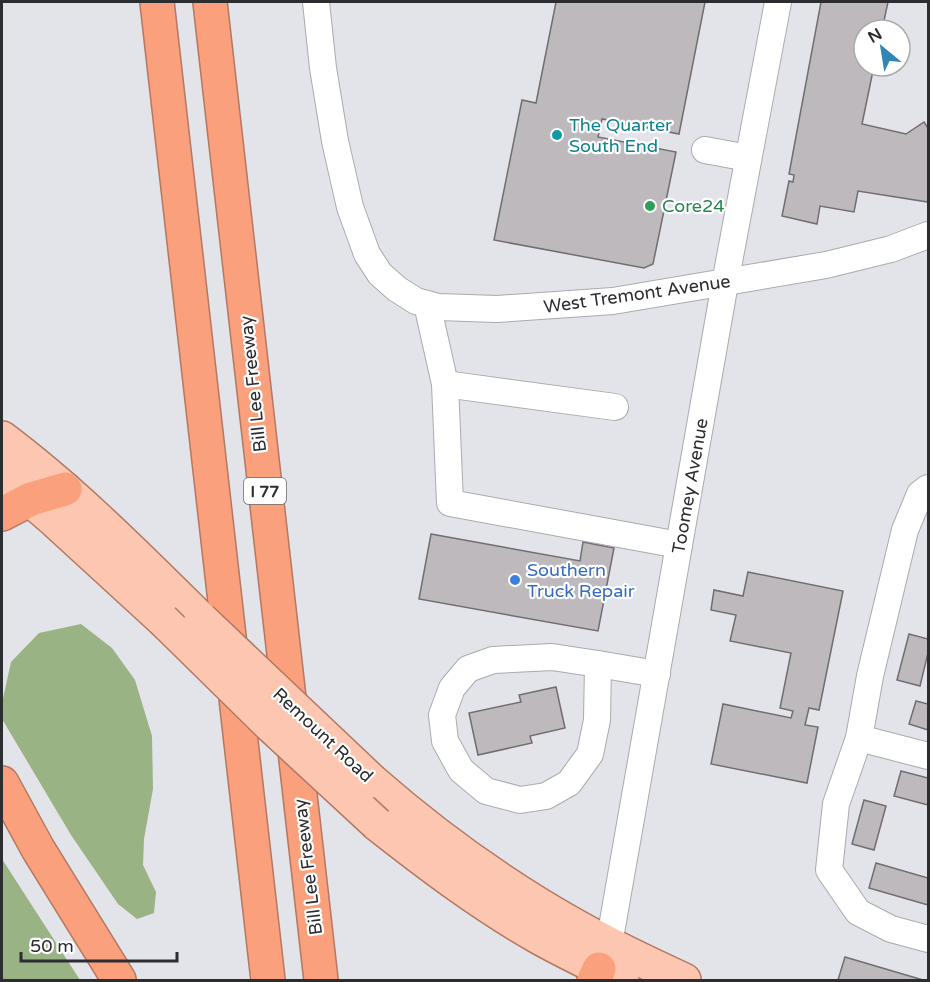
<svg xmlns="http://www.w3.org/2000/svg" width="930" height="982" font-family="'Varela Round',sans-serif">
<rect width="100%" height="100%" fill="#e2e4ea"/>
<!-- forest -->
<g fill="#9ab384">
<path d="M 81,624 L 112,648 L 135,680 L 152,736 L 153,789 L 144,839 L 143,865 L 156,892 L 154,913 L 137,919 L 118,904 L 71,835 L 2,719 L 2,703 L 11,662 L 39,633 Z"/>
<path d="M 2,859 L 80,980 L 2,980 Z"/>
</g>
<!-- building -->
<g fill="#beb9bd" stroke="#726d71" stroke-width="1.5">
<path d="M 556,2 L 705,2 L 679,134 L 602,119 L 598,137 L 676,152 L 653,264 L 644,268 L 494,240 L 522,100 L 536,103 Z"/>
<path d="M 821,2 L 888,2 L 882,30 L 864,30 L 864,66 L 874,66 L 862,124 L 906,134 L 924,122 L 928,128 L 928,202 L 858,191 L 854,212 L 820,206 L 817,224 L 782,216 L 789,181 L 793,182 L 794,175 L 789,174 Z"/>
<path d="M 431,534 L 580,561 L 583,542 L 614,548 L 598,631 L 419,599 Z"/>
<path d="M 748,572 L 843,591 L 819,710 L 809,708 L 805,725 L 818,727 L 807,783 L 711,764 L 723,704 L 791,718 L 793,711 L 780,708 L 791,653 L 730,641 L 736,615 L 711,610 L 714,590 L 743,596 Z"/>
<path d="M 909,634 L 928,639 L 928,653 L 920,686 L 897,680 Z"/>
<path d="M 556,687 L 565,728 L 530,736 L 532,743 L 478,755 L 469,713 L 521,702 L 519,695 Z"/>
<path d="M 916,701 L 928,704 L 928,730 L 909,724 Z"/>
<path d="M 901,771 L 928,778 L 928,805 L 894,796 Z"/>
<path d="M 864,800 L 886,806 L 874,850 L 852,844 Z"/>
<path d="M 876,863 L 928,878 L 928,905 L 869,888 Z"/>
<path d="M 845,957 L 923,980 L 838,980 Z"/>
</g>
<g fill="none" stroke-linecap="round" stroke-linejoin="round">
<!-- minor casing -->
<g stroke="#a9abb0" stroke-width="28">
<g id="minor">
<path d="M 316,2 L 323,68 L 335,141 L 350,207 L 367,254 L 380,274 L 397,289 L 416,301 L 438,307 L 497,309 L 613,301 L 826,265 L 891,249 L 928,235"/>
<path d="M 705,150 L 748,158"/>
<path d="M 427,304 L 445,384 L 450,503 L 679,545"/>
<path d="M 445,384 L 615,407"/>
<path d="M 928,488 L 920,494 L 905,530 L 870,676 L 859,738 L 836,804 L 829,870 L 858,912 L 891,929 L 928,939"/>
<path d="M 598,664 L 597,720 L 590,754 L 569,783 L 546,796 L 520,800 L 486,791 L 461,770 L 445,741 L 442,715 L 452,688 L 468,669 L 493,660 L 552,657 L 598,664 L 657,674"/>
<path d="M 859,738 L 928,756"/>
<path d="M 609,944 L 725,283 L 778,2"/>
</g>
</g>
<!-- major casing -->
<g stroke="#b37861" stroke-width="36">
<g id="major">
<path d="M 2,438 C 74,492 137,556 201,619"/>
<path d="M 2,475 L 55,521 L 163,620"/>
<path d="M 372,781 C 436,837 507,888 581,929 C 615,948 649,964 684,980"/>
<path d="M 377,824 C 429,865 482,905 540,938 C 567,953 595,966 622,980"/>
</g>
</g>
<!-- highway casing -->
<g stroke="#b37861" stroke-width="36">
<g id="highway">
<path d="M 157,2 L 268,980"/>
<path d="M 210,2 L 321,980"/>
<path d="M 2,514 L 31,499 L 65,489"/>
<path d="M 2,783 L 38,849 L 119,980"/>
<path d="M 594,980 L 599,969"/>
</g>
</g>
<!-- minor -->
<use href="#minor" stroke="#fff" stroke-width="26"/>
<!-- major -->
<use href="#major" stroke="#fdc6b0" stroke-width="33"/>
<!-- highway -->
<use href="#highway" stroke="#fba07c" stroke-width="33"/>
<!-- major-bridge casing -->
<g stroke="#b37861" stroke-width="36" stroke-linecap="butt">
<g id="major-bridge">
<path d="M 201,619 L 372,781"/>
<path d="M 163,620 L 271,726 L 377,824"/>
</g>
</g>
<!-- major-bridge -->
<use href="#major-bridge" stroke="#fdc6b0" stroke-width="33"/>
</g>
<!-- markers -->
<circle fill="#0f9aa8" stroke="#fff" stroke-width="2" cx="557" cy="135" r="6"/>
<circle fill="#2e9e5b" stroke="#fff" stroke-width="2" cx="650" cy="206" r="6"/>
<circle fill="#3f7fe0" stroke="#fff" stroke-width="2" cx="515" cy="580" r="6"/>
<g text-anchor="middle" stroke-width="4.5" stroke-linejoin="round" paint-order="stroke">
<!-- shield labels -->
<rect fill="#fff" stroke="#6b6c6e" stroke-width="1.5" x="244" y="478" width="42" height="26" rx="4.5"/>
<g font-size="16" font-weight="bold" fill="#2c2d30">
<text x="265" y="497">I 77</text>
</g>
<!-- culture labels -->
<g font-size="18" fill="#0d838f" stroke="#fff" text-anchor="start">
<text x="569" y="131">The Quarter<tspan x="569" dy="21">South End</tspan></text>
</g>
<!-- leisure labels -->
<g font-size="18" fill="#27864d" stroke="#fff" text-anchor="start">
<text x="662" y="212">Core24</text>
</g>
<!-- street labels -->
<g font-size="18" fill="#2c2d30" stroke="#fff">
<text transform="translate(637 294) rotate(-8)" y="6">West Tremont Avenue</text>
<text transform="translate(253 384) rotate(-96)" y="6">Bill Lee Freeway</text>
<text transform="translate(690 486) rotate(-80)" y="6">Toomey Avenue</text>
<text transform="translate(323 735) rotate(43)" y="6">Remount Road</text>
<text transform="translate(308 867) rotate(-97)" y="6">Bill Lee Freeway</text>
</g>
<!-- shop labels -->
<g font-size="18" fill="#366cbe" stroke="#fff" text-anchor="start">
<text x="527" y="576">Southern<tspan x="527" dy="21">Truck Repair</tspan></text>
</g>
</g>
<!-- border -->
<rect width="930" height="982" fill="none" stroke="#2c2d30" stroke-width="6"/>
<!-- north arrow -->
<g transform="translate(882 48) rotate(330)"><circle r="28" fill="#ffffff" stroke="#ababac" stroke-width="1.5"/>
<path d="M0-4.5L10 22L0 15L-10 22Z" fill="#3086b5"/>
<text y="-9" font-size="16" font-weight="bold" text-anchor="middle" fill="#2c2d30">N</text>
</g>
<!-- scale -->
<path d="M21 952v9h156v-9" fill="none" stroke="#2c2d30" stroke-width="3"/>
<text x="30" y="952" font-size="18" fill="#2c2d30" stroke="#ffffff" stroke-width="4.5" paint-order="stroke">50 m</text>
</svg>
